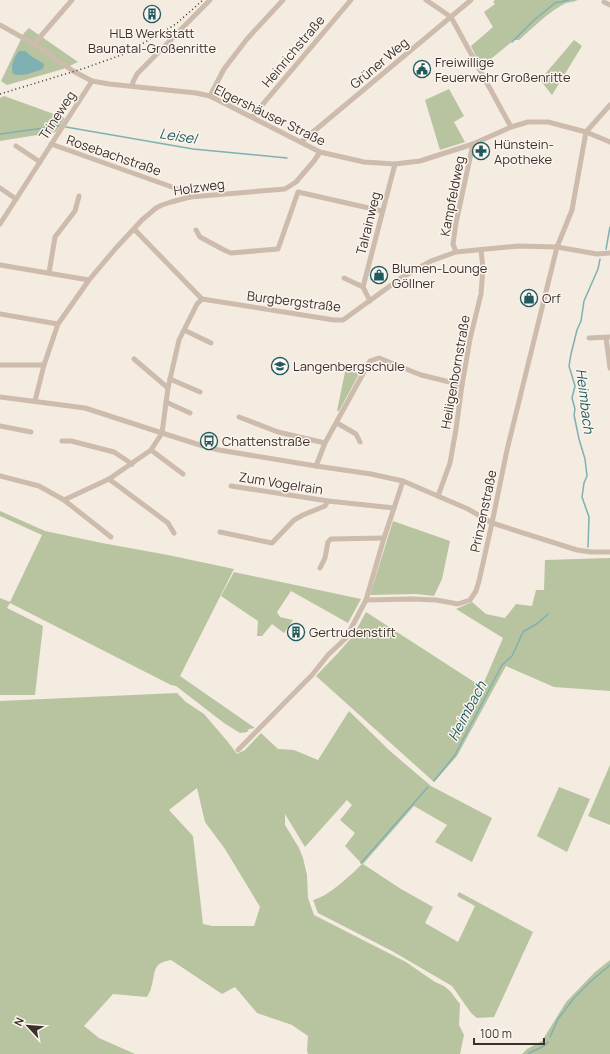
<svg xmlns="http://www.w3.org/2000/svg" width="610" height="1054" font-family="Manrope,sans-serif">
<rect width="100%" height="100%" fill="#f4ebe1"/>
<!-- green -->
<g fill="#b8c4a0" fill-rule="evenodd">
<path d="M 495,0 L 578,0 C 574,2 570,2 566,3 C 549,11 533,28 519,40 L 514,40 L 481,67 L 471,46 L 493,27 L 484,12 L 495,4 L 493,2 Z"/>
<path d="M 29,28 L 78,62 L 63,69 L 7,85 L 1,81 L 24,33 Z"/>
<path d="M 574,40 L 582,46 L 552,95 L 540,80 Z"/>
<path d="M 449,89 L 464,116 L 454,122 L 465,142 L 440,150 L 425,100 Z"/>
<path d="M 4,96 L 65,118 L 56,132 L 0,141 L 0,98 Z"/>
<path d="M 346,367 L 359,374 L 339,411 L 337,411 Z"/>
<path d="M 0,511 L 45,531 L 102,543 L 168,555 L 234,569 L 180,676 L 255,728 L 249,729 L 247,732 L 240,733 L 224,723 L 176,686 L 171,685 L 10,603 L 7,608 L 43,626 L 35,695 L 0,695 L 0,598 L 10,602 L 42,535 L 0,516 Z"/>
<path d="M 393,521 L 450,541 L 442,579 L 434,596 L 416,594 L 370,595 Z"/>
<path d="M 610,558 L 610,691 L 554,687 L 506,666 L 457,756 L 434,782 L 316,676 L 338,653 L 353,636 L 366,612 L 482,687 L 503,638 L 456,609 L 472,602 L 486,614 L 505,618 L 516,604 L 532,606 L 536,590 L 544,590 L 545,560 Z"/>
<path d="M 234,572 L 361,599 L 348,623 L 291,591 L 277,612 L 280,617 L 293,620 L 284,633 L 272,624 L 262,636 L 257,636 L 258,621 L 221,596 Z"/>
<path d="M 177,693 L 186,702 L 204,714 L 228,742 L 237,754 L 245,750 L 261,733 L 278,749 L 294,750 L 318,760 L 349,711 L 390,751 L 431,786 L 492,818 L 472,862 L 435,842 L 447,825 L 414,806 L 363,864 L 401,889 L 433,907 L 425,923 L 458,942 L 475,906 L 457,896 L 459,892 L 533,932 L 494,1017 L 477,1018 L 471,1013 L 452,986 L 392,951 L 318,913 L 313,900 C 329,896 350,876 362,864 L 345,846 L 355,833 L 340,820 L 352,805 L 347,800 L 305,847 L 285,814 L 285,825 L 299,848 L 303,858 L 307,875 L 308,898 L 314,915 L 406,962 L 435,982 L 444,986 L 450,991 L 460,1004 L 459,1025 L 464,1035 L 460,1054 L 308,1054 L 307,1051 L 308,1036 L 292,1025 L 257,1013 L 235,987 L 222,994 L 171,960 C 151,963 156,973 151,988 C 151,991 148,994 147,997 L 113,994 L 84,1026 L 99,1038 L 135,1054 L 0,1054 L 0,701 ZM 197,788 L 205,822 L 225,849 L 260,907 L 254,926 L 212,926 L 203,924 L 193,836 L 169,810 Z"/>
<path d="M 610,765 L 610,825 L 588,816 Z"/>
<path d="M 559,787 L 590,799 L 567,852 L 537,836 Z"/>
<path d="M 610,960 L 610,1054 L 522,1054 L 527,1049 L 542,1041 L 566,1002 L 595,972 Z"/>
</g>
<!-- water -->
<path fill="#7fb0b2" d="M 19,51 L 25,51 L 31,56 L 44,64 L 43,69 C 32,72 25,77 13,74 C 10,66 14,57 19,51 Z"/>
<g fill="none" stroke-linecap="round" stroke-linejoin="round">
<!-- stream -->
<g stroke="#7fb0b2" stroke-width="1.5">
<path d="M 512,42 L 533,21 L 555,3 L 569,0"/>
<path d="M 66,127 L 193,149 L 287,158"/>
<path d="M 0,134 L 59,126"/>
<path d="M 606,249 L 610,227"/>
<path d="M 588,547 L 589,517 L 582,497 L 584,483 L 587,476 L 585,459 L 579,439 L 574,415 L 575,409 L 572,398 L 575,386 L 569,366 L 571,354 L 577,330 L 581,321 L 584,301 L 598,269 L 600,259"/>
<path d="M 434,781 L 455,755 L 502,665 L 512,656 L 523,632 L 538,623 L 548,614"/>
<path d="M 361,863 L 428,787"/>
<path d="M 550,1037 L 558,1019 L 574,998 L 591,981 L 610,965"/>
<path d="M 528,1054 C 534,1049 543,1049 548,1042"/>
</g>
<!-- minor -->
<g stroke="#cdbbac" stroke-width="5">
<path d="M 426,0 L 451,17 L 511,127"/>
<path d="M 604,2 L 610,5"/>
<path d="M 0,25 L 34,44 L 73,71 L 92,81 L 109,84 L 196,93 L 210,96 L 320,152 L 364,162 L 395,164 L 420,161 L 473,144 L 511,127 L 528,122 L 548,122 L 586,132 L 610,142"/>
<path d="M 34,44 L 72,0"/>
<path d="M 132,86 L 133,82 L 137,74 L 210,0"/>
<path d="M 210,96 L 224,69 L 247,39 L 283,0"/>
<path d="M 252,117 L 351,0"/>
<path d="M 586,132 L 610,105"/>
<path d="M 301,142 L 471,0"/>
<path d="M 51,144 L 186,192 L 190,197"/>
<path d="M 16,146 L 40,162"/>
<path d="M 0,188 L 16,199"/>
<path d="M 0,224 L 92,81"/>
<path d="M 134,229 L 202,299 L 334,320 L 343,320 L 401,278 L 431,261 L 456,252 L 518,246 L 557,247 L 597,254 L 610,253"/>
<path d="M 196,230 L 200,237 L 224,250 L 231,253 L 278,249 L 298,192 L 382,211"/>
<path d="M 456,252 L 453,244 L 456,223 L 473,144"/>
<path d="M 0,265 L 89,280 L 116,248 L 142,220 L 156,208 L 162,205 L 171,202 L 190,197 L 285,189 L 296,182 L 314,161 L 320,152"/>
<path d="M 49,273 L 55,237 L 75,211 L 79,196"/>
<path d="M 344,278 L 363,287"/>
<path d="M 370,301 L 363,287 L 395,164"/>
<path d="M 0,314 L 58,324"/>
<path d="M 184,330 L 211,343"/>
<path d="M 589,338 L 610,337"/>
<path d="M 606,338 L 610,368"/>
<path d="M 134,359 L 168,388"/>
<path d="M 0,365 L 44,365"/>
<path d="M 170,379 L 200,392"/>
<path d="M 0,397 L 85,408 L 162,433 L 200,445 L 219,450 L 316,466 L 371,474 L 403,481 L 468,509 L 492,523 L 577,550 L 591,552 L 610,552"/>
<path d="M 35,401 L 44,365 L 58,324 L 89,280"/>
<path d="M 166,402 L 190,413"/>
<path d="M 239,417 L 278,432 L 325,443"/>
<path d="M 337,423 L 356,434 L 360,442"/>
<path d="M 0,426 L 31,432"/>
<path d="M 62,441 L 71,441 L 114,452 L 132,464"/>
<path d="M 151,450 L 183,474"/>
<path d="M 316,466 L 325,443 L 370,361 L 379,358 L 421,375 L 462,385"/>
<path d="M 0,476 L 39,486 L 64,500 L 111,537"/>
<path d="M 109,479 L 168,523 L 174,533"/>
<path d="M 231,486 L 328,501 L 394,508"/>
<path d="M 438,496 L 450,463 L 456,429 L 462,385 L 470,339 L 481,294 L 483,268 L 481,250"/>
<path d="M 64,500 L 109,479 L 151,450 L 162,433 L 168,388 L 179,340 L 197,304 L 202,299"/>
<path d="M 220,532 L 272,543 L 294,520 L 303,515 L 325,506 L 328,501"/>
<path d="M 320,568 L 325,558 L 328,542 L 331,539 L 384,538"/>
<path d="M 366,600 L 384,538 L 403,481"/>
<path d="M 238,750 L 312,675 L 328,655 L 346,638 L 366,600 L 412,599 L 436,600 L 458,604 L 470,600 L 476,591 L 479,581 L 492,523 L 507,450 L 557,247 L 572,210 L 586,132"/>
</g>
<!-- rail -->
<path stroke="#3b302b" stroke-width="1.5" stroke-dasharray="1 3" stroke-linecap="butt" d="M 0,94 L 85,68 L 124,54 L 156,36 L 176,24 L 203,0"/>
</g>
<!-- icons -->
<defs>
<g id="building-ring" transform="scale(0.9)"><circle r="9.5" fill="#fbf5ee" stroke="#1f5a5e" stroke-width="1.5"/><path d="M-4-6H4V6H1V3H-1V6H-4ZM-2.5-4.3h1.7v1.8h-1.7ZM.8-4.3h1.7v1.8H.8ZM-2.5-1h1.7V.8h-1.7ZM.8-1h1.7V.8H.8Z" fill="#1f5a5e"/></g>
<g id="civic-ring" transform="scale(0.9)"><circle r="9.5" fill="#fbf5ee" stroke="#1f5a5e" stroke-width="1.5"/><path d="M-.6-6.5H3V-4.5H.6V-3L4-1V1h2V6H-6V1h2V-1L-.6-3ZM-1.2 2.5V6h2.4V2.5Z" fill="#1f5a5e"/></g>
<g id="pharmacy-ring" transform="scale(0.9)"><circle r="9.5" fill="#fbf5ee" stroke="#1f5a5e" stroke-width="1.5"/><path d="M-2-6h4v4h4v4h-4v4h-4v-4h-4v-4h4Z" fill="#1f5a5e"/></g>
<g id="shop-ring" transform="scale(0.9)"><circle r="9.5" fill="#fbf5ee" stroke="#1f5a5e" stroke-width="1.5"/><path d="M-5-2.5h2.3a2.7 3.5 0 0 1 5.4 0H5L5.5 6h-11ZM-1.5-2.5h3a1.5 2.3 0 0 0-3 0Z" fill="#1f5a5e"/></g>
<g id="school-ring" transform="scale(0.9)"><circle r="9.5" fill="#fbf5ee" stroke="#1f5a5e" stroke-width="1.5"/><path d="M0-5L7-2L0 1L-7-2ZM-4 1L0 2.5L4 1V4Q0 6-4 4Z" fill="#1f5a5e"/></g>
<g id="bus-ring" transform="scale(0.9)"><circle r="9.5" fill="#fbf5ee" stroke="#1f5a5e" stroke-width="1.5"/><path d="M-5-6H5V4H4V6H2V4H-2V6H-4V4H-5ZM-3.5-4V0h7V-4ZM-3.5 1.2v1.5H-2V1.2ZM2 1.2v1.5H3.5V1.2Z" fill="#1f5a5e"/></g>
</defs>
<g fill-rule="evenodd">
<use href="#building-ring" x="152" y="14"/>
<use href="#civic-ring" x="422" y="69"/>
<use href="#pharmacy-ring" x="481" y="151"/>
<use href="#shop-ring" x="379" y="275"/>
<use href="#shop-ring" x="529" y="298"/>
<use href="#school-ring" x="280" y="366"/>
<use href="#bus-ring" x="209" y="441"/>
<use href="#building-ring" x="296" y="632"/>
</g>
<g text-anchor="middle" stroke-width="3" stroke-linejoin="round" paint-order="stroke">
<!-- poi labels -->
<g font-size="13" fill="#3b302b" stroke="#fbf5ee" text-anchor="start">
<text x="152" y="38" text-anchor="middle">HLB Werkstatt<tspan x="152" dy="15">Baunatal-Großenritte</tspan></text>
<text x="435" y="67">Freiwillige<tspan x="435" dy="15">Feuerwehr Großenritte</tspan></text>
<text x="494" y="149">Hünstein-<tspan x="494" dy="15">Apotheke</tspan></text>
<text x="392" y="273">Blumen-Lounge<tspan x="392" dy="15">Göllner</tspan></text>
<text x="542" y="303">Orf</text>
<text x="293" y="371">Langenbergschule</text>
<text x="222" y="446">Chattenstraße</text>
<text x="309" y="637">Gertrudenstift</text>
</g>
<!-- street labels -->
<g font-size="13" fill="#3b302b" stroke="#fbf5ee">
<text transform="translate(293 51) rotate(-50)" y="5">Heinrichstraße</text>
<text transform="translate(379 63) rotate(-40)" y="5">Grüner Weg</text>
<text transform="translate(57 115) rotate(-57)" y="5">Trineweg</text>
<text transform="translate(270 115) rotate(26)" y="5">Elgershäuser Straße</text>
<text transform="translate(114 155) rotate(19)" y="5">Rosebachstraße</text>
<text transform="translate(199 187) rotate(-8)" y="5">Holzweg</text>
<text transform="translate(452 196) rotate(-79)" y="5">Kampfeldweg</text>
<text transform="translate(368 223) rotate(-76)" y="5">Talrainweg</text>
<text transform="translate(294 301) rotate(7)" y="5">Burgbergstraße</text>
<text transform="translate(455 372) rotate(-80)" y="5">Heiligenbornstraße</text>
<text transform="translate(281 483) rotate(9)" y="5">Zum Vogelrain</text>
<text transform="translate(483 511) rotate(-78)" y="5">Prinzenstraße</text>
</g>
<!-- water labels -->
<g font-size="14" font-style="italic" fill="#1f5a5e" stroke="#fbf5ee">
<text transform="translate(178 136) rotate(9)" y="5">Leisel</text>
<text transform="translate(585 401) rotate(83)" y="5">Heimbach</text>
<text transform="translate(467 711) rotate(-62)" y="5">Heimbach</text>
</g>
</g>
<!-- north arrow -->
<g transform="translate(28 1026) rotate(296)" stroke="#fbf5ee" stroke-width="3" paint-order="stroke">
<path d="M0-3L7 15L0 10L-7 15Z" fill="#3b302b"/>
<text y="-6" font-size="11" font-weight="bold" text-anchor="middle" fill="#3b302b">N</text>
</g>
<!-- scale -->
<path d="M474 1038v6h70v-6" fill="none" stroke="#3b302b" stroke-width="2"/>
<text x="480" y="1038" font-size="12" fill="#3b302b" stroke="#fbf5ee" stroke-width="3" paint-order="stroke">100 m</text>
</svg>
